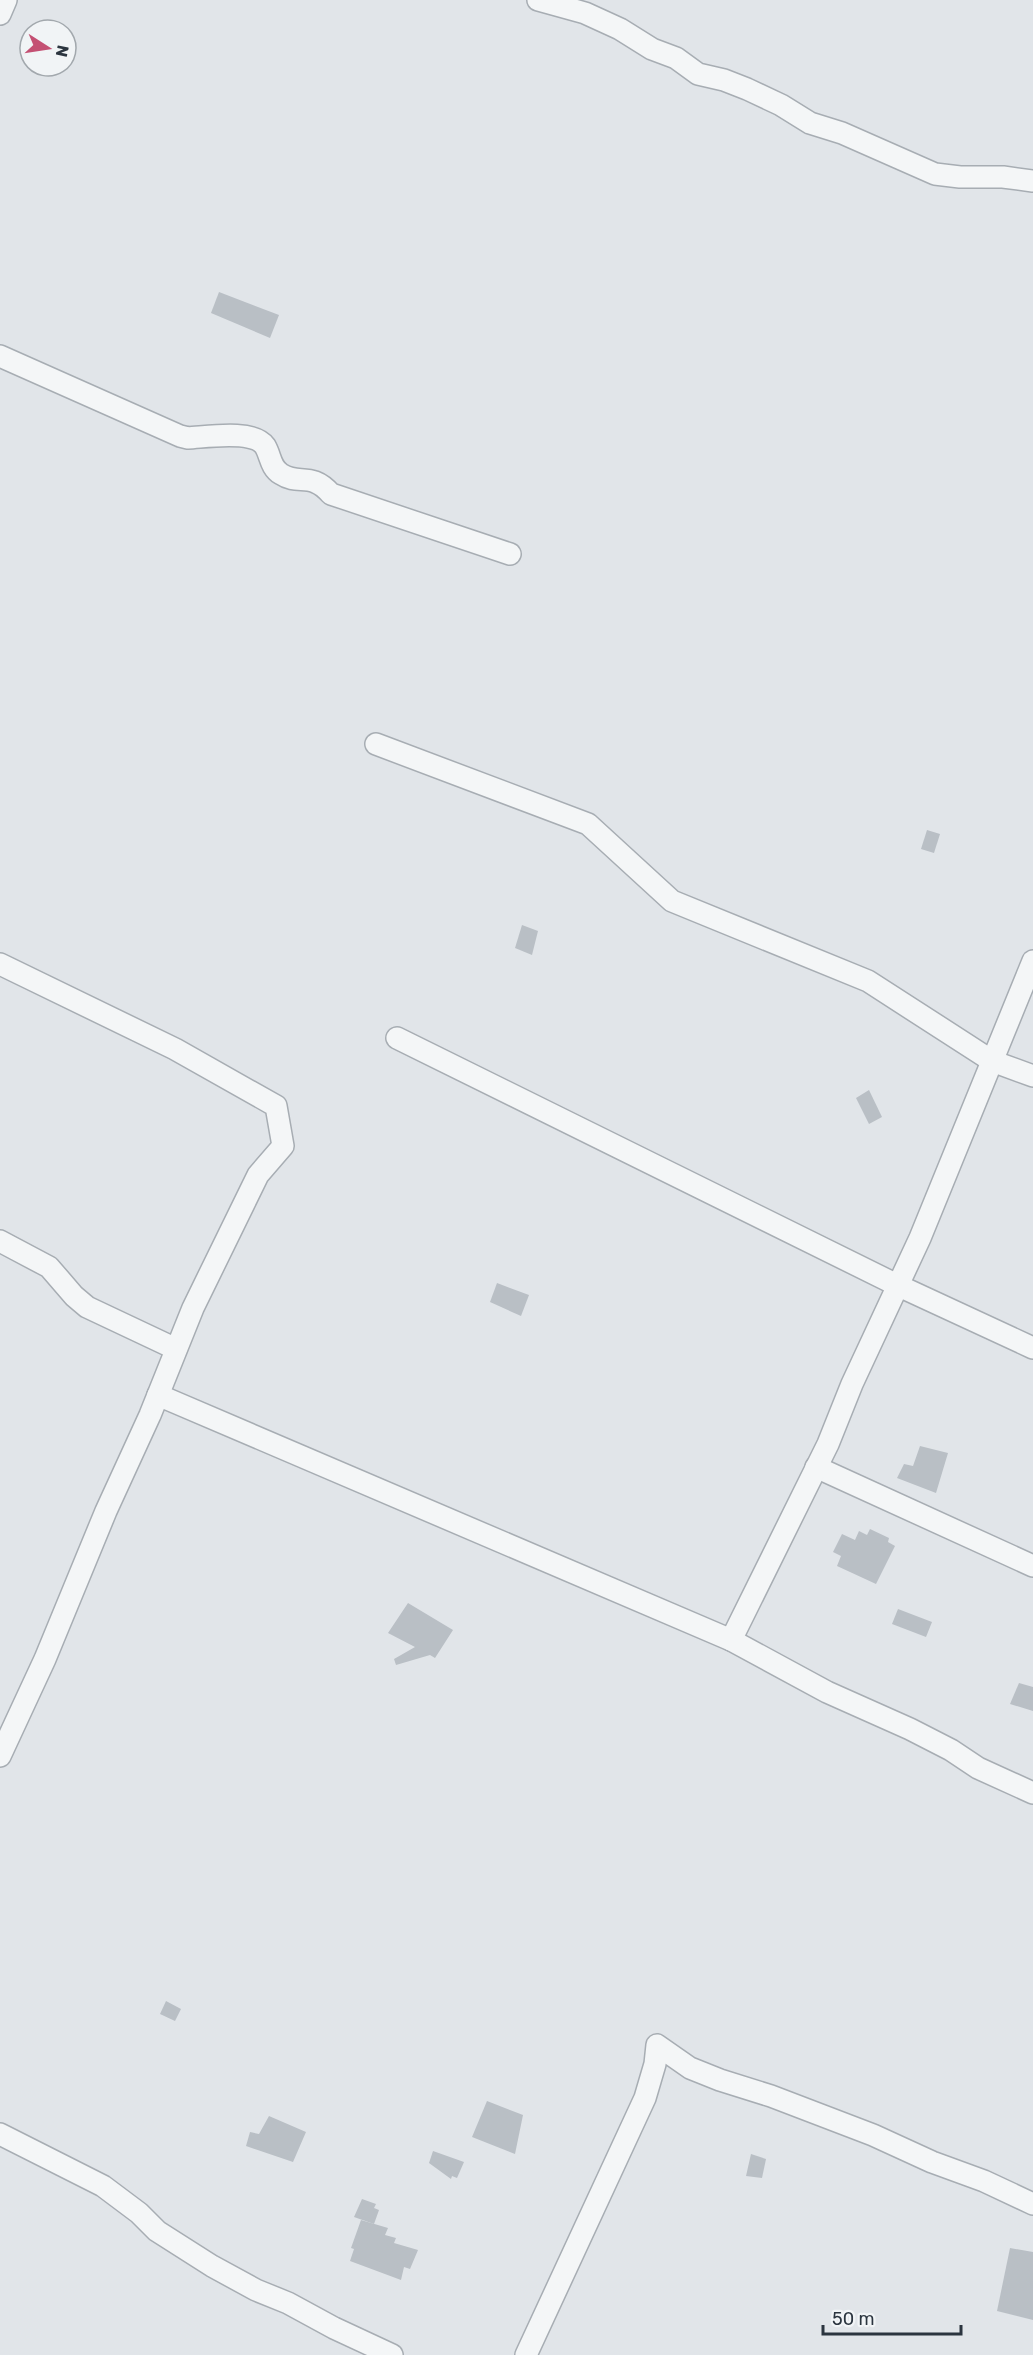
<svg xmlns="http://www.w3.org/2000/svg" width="1033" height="2355" font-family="Rubik,sans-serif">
<rect width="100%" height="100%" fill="#e1e5e9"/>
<!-- building -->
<g fill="#b9bfc5">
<path d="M 219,292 L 279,315 L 270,338 L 211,313 Z"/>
<path d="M 927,830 L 940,834 L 934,853 L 921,849 Z"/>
<path d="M 522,925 L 538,931 L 532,955 L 515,948 Z"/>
<path d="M 869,1090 L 882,1117 L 869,1124 L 856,1098 Z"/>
<path d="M 497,1283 L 529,1295 L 521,1316 L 490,1302 Z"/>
<path d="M 920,1446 L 948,1453 L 936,1493 L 897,1478 L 904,1464 L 913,1466 Z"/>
<path d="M 870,1529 L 889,1538 L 888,1542 L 895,1546 L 876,1584 L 837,1566 L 841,1556 L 833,1552 L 842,1534 L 855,1540 L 859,1531 L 867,1535 Z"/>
<path d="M 408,1603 L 453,1630 L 435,1658 L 430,1655 L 396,1665 L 394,1659 L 415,1647 L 388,1633 Z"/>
<path d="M 898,1609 L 932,1622 L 926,1637 L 892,1624 Z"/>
<path d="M 1019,1683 L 1033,1687 L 1033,1711 L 1010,1704 Z"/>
<path d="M 166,2001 L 181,2009 L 175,2021 L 160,2014 Z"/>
<path d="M 487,2101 L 523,2115 L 515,2154 L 472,2137 Z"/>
<path d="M 269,2116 L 306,2132 L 293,2162 L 246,2146 L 250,2132 L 259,2134 Z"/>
<path d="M 433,2151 L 464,2162 L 457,2178 L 452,2176 L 451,2179 L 429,2163 Z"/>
<path d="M 751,2154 L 766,2159 L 762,2178 L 746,2176 Z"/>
<path d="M 362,2199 L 376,2204 L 374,2208 L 379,2210 L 374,2224 L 354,2217 Z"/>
<path d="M 361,2220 L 388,2228 L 385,2235 L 396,2238 L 394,2243 L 418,2250 L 410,2269 L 404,2267 L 401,2280 L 350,2261 L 354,2249 L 351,2248 Z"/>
<path d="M 1010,2248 L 1033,2252 L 1033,2320 L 997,2311 Z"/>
</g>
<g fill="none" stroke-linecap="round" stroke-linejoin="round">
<!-- minor casing -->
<g stroke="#a7adb3" stroke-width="24">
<g id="minor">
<path d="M 538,0 L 585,13 L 620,29 L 652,49 L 676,58 L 698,74 L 724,80 L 747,89 L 781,105 L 810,123 L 842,133 L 935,174 L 960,177 L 1003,177 L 1033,181"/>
<path d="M 0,14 L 6,0"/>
<path d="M 0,356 L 180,436 L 188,438 C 207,437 253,429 265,446 C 271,456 270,467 281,474 C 299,486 311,471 331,494 L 510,554"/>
<path d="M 376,744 L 588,824 L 672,901 L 868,981 L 992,1061 L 1033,1076"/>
<path d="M 0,964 L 175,1049 L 276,1106 L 283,1146 L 258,1175 L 193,1308 L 150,1415 L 106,1511 L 45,1659 L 0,1756"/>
<path d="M 397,1038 L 897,1285 L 1033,1348"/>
<path d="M 0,1241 L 49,1267 L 74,1296 L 87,1307 L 176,1349"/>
<path d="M 158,1395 L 731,1640 L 827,1692 L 910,1729 L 951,1750 L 978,1768 L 1033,1793"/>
<path d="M 816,1467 L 1033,1566"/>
<path d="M 731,1640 L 828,1444 L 852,1384 L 920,1238 L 1033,961"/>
<path d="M 0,2134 L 103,2186 L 139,2213 L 157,2231 L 212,2266 L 256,2290 L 288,2303 L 334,2328 L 392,2355"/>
<path d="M 526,2355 L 645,2098 L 655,2064 L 657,2045 L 690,2068 L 720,2080 L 771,2096 L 873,2135 L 932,2162 L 984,2181 L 1033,2204"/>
</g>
</g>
<!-- minor -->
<use href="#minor" stroke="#f4f6f7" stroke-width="21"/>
</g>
<!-- north arrow -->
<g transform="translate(48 48) rotate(102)"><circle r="28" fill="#f1f4f6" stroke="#a2a8ad" stroke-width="1.5"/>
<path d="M0-4.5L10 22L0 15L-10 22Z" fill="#c45073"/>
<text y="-9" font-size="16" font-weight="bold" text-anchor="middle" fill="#2b353f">N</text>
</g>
<!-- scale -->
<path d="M823 2325v9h138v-9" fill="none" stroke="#2b353f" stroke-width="3"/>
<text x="832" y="2325" font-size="18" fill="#2b353f" stroke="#f1f4f6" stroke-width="4.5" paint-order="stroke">50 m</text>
</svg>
